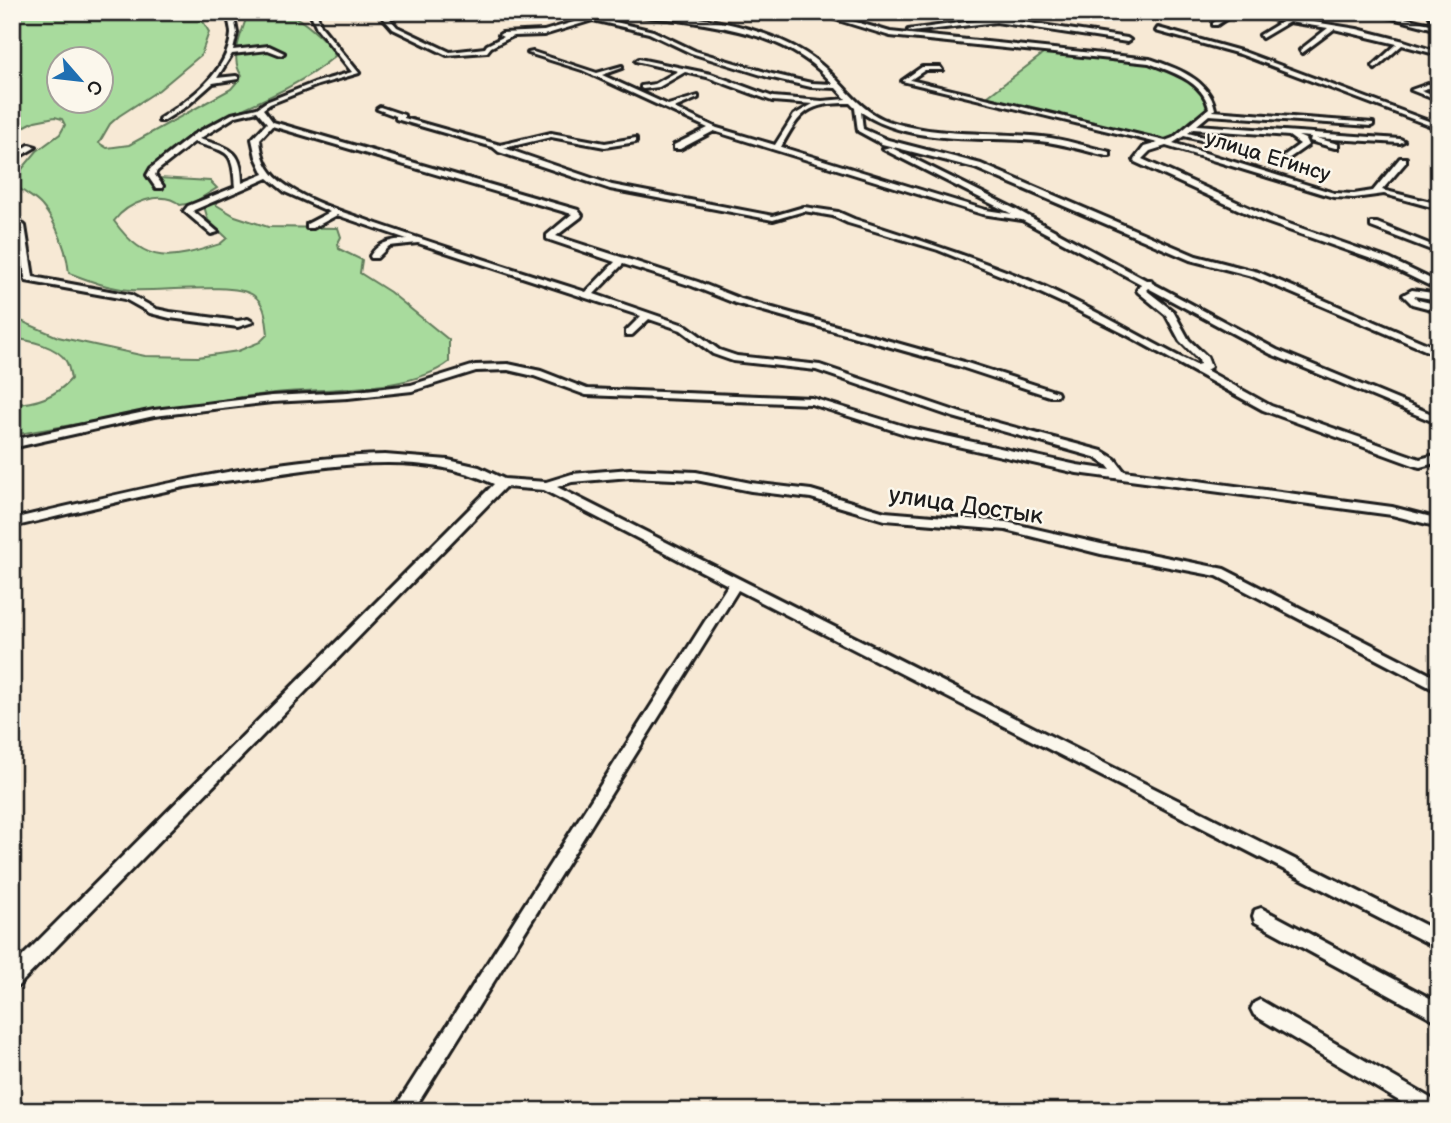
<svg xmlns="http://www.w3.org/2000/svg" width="1451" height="1123" font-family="'Balsamiq Sans',sans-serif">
<rect width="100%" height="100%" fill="#f7e9d5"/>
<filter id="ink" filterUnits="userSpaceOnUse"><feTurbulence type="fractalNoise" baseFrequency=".0143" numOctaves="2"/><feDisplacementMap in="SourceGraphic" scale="14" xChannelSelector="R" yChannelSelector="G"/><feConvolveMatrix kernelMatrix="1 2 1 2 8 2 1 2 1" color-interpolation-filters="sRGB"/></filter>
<g filter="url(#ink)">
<!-- green -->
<g fill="#a8db9d" stroke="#627c5c" stroke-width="2" fill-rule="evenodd">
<path d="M 12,12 L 192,12 L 204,23 L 209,32 L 201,55 L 159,90 L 119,116 L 110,124 L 99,143 L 107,148 L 129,145 L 231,89 L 242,76 C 228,57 243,32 248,12 C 259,12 272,10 283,12 C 298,15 330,42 335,56 C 299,87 254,103 212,123 C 189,133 169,151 150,167 L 159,178 L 210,181 L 217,188 L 193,203 L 180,205 C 162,189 127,203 114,221 C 147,267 172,259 220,244 L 227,238 L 208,220 L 204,206 L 213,203 L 235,216 L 268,227 L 338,228 L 341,237 L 338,243 L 339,249 L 362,260 L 360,273 L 390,292 L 449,340 L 449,362 C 409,394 318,387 267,394 C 182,404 97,421 12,435 L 12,404 C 35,404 56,396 71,379 C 70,373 69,366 66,361 C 57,346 29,340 12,338 L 12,317 L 58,337 L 145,356 L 198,357 L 238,351 L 260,342 L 268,334 C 266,319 266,304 253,295 C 233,282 159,292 130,290 C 108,288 90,281 69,273 C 67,251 57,223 42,206 C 34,196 20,192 12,181 L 37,151 L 60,134 L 65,125 L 62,119 L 55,117 L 35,121 L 12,133 ZM 60,60 L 102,60 L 102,102 L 60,102 Z"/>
<path d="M 1047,51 L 1146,63 L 1178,75 L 1203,92 L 1208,107 L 1172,139 L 1165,140 L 983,100 Z"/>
</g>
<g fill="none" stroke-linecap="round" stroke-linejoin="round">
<!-- minor casing -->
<g stroke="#1c1c1c" stroke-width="6">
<g id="minor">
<path d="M 227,12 L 233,12 L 237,33 L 233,50 L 269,46 L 284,53 L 281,55 L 268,50 L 232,54 L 217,78 L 236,76 L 238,77 L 238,79 L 213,83 L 187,106 L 163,121 L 159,121 L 159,119 C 189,100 228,73 231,34 C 231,27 228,19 227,12 Z"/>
<path d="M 310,12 L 316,12 L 321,26 L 359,73 L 318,85 L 270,104 L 263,109 L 273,122 L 578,210 L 582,215 L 581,217 L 556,236 L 698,282 L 741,299 L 964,362 L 1057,392 L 1058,394 L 1057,396 L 1049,396 L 958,366 L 735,303 L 692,286 L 623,264 L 594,294 L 687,326 L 719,350 L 737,356 L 820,365 L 961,413 L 1102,451 L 1115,459 L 1124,471 L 1392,507 L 1439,519 L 1439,527 L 1392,515 L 1077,473 L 908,435 L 811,404 L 586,395 L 534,376 L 508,370 L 476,371 L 412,391 L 348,398 L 272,402 L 154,416 L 12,448 L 12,440 L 154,410 L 272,396 L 348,392 L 411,385 L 475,365 L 508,364 L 541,371 L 587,389 L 812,398 L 910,428 L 1077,465 L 1111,470 L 1107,465 L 1094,457 L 953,417 L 816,370 L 733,361 L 713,354 L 681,330 L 649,319 L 632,335 L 626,335 L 626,331 L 641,316 L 418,243 L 389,246 L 377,258 L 371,258 L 370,256 C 379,242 391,240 407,239 L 337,215 L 313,228 L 307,228 L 307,224 L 330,212 L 285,192 L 268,178 L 194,210 L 193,211 L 218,232 L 211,234 L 184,211 L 188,206 L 235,187 C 233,148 228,153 194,142 L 157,171 L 155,175 L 163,186 L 162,188 L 156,188 L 147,175 L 151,168 L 193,135 L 232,114 L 257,108 L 266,102 L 314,83 L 352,72 L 317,28 ZM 257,111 L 267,123 L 252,139 L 256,157 L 264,174 L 242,183 C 242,148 228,148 199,139 L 236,116 ZM 272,126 L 572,214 L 547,235 L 547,239 L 615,262 L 586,292 C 516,270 447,248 377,224 C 345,212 308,203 280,181 C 267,171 261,156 260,139 Z"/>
<path d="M 378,12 L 384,12 L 397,27 L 450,52 L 485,48 L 487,45 L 503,37 L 499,35 L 502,33 L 544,31 L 607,12 L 617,12 L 599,18 L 653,31 L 695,51 L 772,74 L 811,83 L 833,84 C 794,38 735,28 678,20 C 661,18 641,18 625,12 C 683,12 773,25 819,63 C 843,82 857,110 888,121 C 938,137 990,132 1042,137 C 1065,139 1087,147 1110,152 L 1110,156 L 1107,156 C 1084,151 1062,143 1039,141 C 981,136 911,146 861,112 L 863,129 L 888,140 L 981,164 L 1196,256 L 1258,272 L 1439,349 L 1439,356 L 1252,276 L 1190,260 L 975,168 L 882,144 L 858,131 L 855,108 L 850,103 C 807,103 801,111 781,147 L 986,210 L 1012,214 L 883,149 L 890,147 L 1015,209 L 1146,280 L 1151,280 L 1152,283 L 1277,350 L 1439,417 L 1439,424 L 1271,354 L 1148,288 L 1146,290 L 1173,311 L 1189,340 L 1207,357 L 1211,367 L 1206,370 L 1271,406 L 1420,459 L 1439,454 L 1439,462 L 1420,467 L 1416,466 L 1263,410 L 1127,335 L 1069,306 L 1010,279 L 938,250 L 848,223 L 833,216 L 804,211 L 773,220 L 610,189 L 499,152 L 493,147 L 396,119 L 396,116 L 377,109 L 380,107 L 404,115 L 404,118 L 500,145 L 551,133 L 605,143 L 636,138 L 636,142 L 605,147 L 551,137 L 504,148 L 612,185 L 773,216 L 804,207 L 838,212 L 854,219 C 919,240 982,260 1045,287 C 1097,310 1145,340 1196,365 L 1200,364 L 1199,360 L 1180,341 L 1166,315 L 1138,292 L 1137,290 L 1141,284 L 1022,220 L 982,214 L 714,131 L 680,149 L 674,149 L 674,145 L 708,128 L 582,70 L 528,53 L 533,52 L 597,73 L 622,66 L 622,68 L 602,75 L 668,105 L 698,96 L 698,98 L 674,108 L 717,128 L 775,145 L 794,115 L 813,104 L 772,101 L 707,77 L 685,72 L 659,87 L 643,89 L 641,88 L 641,86 L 655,84 L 678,71 L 636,61 L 639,59 L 711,74 L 773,97 L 822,101 L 846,99 L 836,88 L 811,87 L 768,77 L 691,53 L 649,33 L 593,20 L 544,35 L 513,36 L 491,47 L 487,52 L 447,55 L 393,29 Z"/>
<path d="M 500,12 L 528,14 L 531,16 L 528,18 L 501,16 L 498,14 Z"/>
<path d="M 812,12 L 822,12 L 890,32 L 1150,59 C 1176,68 1209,79 1215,109 L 1213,111 L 1373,123 L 1373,125 L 1371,126 L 1209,115 L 1197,125 L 1400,139 L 1404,141 L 1400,143 L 1316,138 L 1338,144 L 1338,148 L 1335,148 L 1310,141 L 1311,137 L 1298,136 L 1305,139 L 1308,145 L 1288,159 L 1284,157 L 1285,155 L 1300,144 L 1289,136 L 1193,129 L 1188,133 L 1243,147 L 1239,149 L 1184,136 L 1173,143 L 1334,193 L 1354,194 L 1373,191 L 1400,158 L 1406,158 L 1406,162 L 1382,190 L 1439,204 L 1439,209 L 1384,194 L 1354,198 L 1333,197 L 1166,146 L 1150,151 L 1142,159 L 1272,218 L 1389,259 L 1439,283 L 1439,290 L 1383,263 L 1266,222 L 1135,162 L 1134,160 L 1144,147 L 1158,143 L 902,81 L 922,67 L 940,67 L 942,70 L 925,70 L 910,80 L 1165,141 L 1173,138 L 1209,108 C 1203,81 1172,72 1149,63 L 890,36 Z"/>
<path d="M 1229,12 L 1236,12 L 1217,25 L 1213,25 L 1213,23 Z"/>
<path d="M 1237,12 L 1252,12 L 1357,29 L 1404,41 L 1438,52 L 1435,54 L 1402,45 L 1375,69 L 1373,66 L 1397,44 L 1334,29 L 1302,53 L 1300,50 L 1328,28 L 1289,22 L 1262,38 L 1260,35 L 1283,21 Z"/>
<path d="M 1369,12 L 1380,12 L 1430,24 L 1432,21 L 1428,12 L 1434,12 L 1438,21 L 1435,25 L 1439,26 L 1439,30 Z"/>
<path d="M 996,18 L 1127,38 L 1130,40 L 1127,42 L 996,22 L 911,32 L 908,30 Z"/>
<path d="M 1158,28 L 1244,52 L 1439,125 L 1439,129 L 1240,54 L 1156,31 Z"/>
<path d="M 1428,84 L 1439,86 L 1439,90 L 1428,88 L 1421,90 L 1439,97 L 1439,101 L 1411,90 Z"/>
<path d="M 29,145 L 36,147 L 12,161 L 12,156 Z"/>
<path d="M 12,215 L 25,226 L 33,277 L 131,295 L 156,309 L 170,312 L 238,321 L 248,319 L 253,322 L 238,327 L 170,318 L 150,313 L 125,299 L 26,281 C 21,263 26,236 12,222 Z"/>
<path d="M 1371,223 L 1377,223 L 1439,248 L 1439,253 L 1371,227 Z"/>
<path d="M 1412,290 L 1439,294 L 1439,300 L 1414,296 L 1418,300 L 1439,305 L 1439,311 L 1412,304 L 1403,295 Z"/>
<path d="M 385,455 L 448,460 L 479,467 L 504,479 L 546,482 L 572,474 L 630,469 L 696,472 L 751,483 L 811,490 L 885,512 L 1006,522 L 1101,544 L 1224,569 L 1439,679 L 1439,692 L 1217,576 L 1101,554 L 1006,530 L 885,520 L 811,498 L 751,491 L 696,480 L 630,477 L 572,482 L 557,487 L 1439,932 L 1439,949 L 738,590 L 413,1111 L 393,1111 L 728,585 L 544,490 L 505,487 L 18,986 L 12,989 L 12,967 L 494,484 C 425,451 342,464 269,475 C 241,479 212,482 184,487 C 127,499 69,514 12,527 L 12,519 C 135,491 259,458 385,455 Z"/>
<path d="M 1261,908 L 1439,1003 L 1439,1022 L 1255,922 L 1253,916 L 1255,910 Z"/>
<path d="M 1260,1000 L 1439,1103 L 1439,1111 L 1416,1111 L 1254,1015 L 1251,1009 L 1254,1003 Z"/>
</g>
</g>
<!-- minor -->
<use href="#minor" fill="#fbf7ec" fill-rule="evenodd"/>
</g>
</g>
<g text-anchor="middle" stroke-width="5" stroke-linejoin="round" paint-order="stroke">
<!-- far-street labels -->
<g font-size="21" fill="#1c1c1c" stroke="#fbf7ec">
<text transform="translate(1268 156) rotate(17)" y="7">улица Егинсу</text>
</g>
<!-- street labels -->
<g font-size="24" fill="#1c1c1c" stroke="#fbf7ec">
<text transform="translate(966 505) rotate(8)" y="8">улица Достык</text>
</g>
</g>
<!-- margin -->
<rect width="1451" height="1123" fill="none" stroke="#fbf7ec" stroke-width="42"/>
<rect x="21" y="21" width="1409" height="1081" fill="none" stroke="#1c1c1c" stroke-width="2.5" filter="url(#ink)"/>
<!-- north arrow -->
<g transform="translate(80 80) rotate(118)"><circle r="33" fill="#fbf7ec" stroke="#a29f99" stroke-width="2"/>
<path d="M0-5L12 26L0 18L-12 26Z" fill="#1f6fb2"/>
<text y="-10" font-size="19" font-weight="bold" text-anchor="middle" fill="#1c1c1c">С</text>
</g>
</svg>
